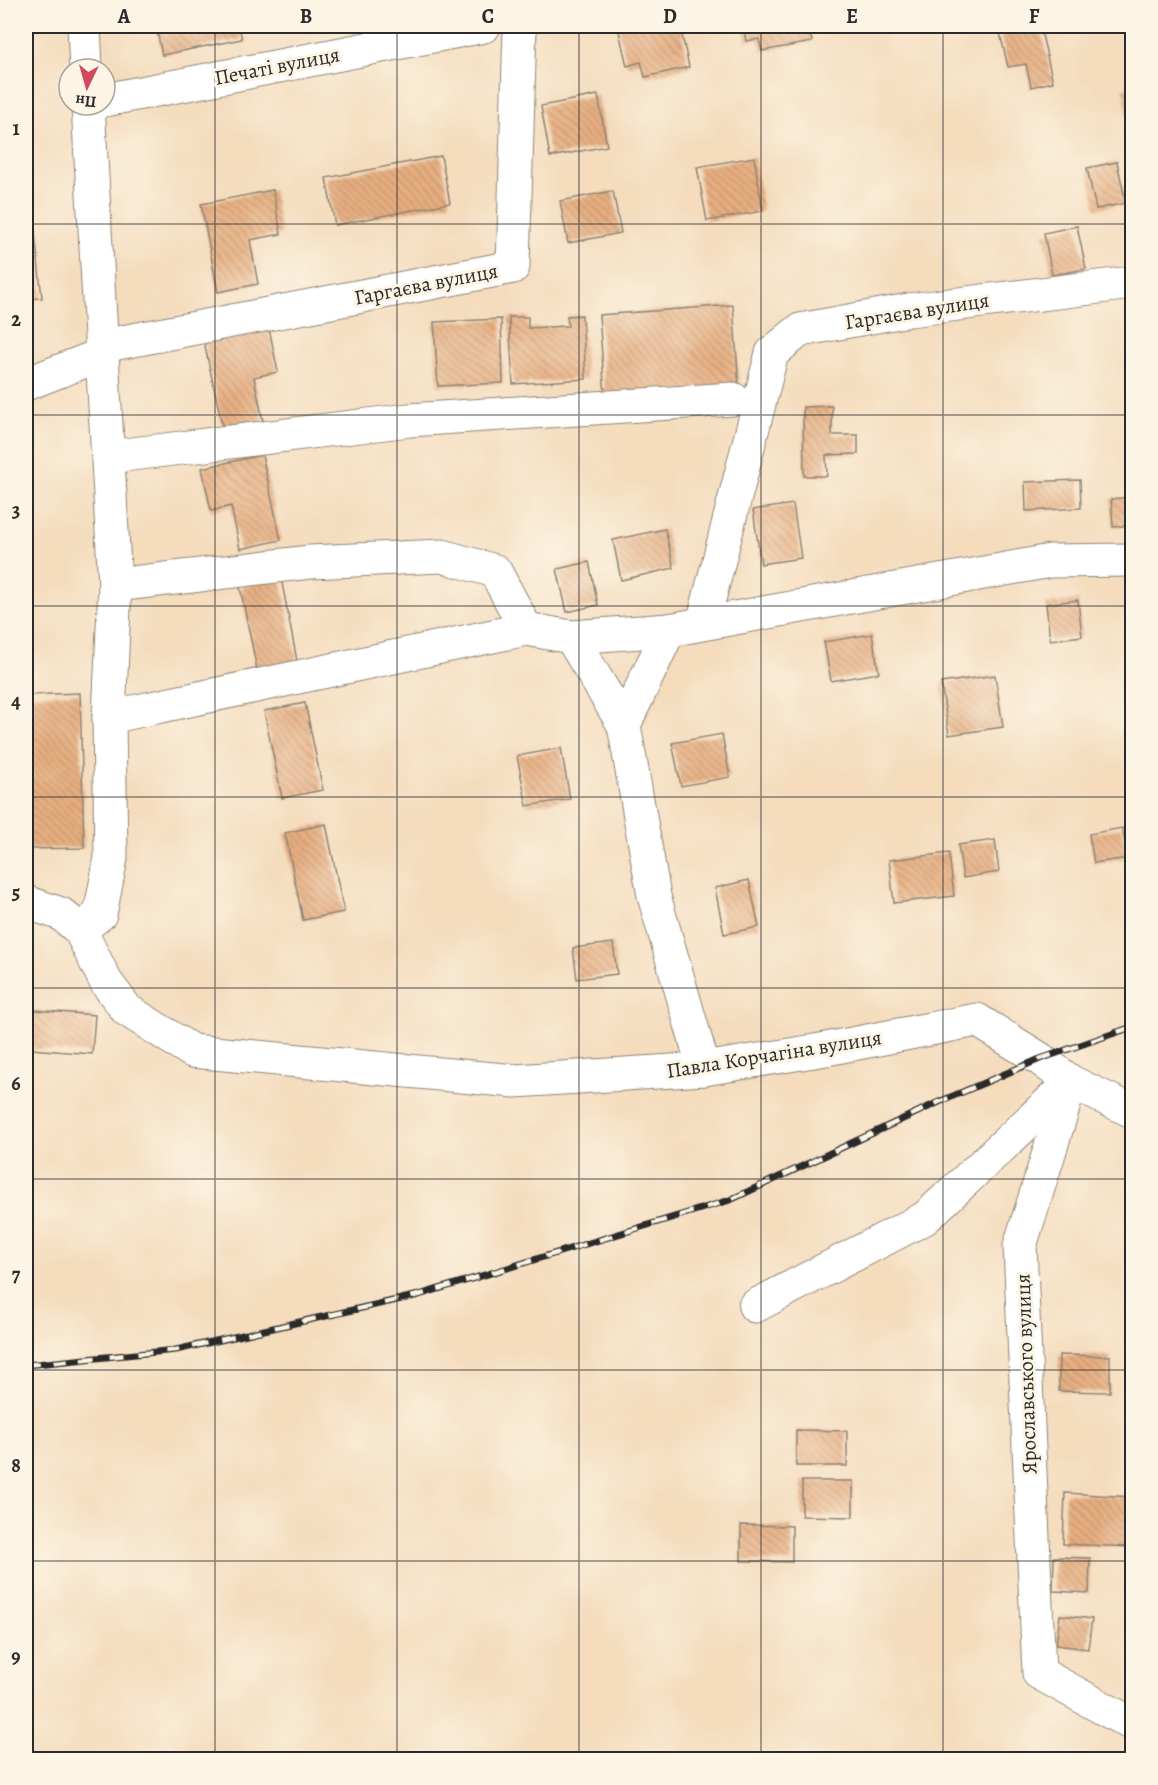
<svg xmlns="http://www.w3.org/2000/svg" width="1158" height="1785" font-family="Alegreya,serif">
<defs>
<pattern id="building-back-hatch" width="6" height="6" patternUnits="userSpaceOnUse" patternTransform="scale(1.5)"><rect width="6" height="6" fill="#e8af81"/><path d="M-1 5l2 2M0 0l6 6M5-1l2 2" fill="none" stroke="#bc8f6a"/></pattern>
</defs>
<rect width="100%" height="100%" fill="#fcf5e5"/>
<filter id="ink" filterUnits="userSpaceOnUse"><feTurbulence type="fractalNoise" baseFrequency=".0167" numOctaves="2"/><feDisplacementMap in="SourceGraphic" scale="12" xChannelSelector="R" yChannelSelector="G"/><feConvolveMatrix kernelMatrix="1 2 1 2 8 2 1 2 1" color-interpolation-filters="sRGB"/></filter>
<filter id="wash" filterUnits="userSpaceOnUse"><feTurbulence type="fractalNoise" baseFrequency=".008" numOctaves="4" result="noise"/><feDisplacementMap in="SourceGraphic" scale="24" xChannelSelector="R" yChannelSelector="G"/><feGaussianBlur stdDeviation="1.35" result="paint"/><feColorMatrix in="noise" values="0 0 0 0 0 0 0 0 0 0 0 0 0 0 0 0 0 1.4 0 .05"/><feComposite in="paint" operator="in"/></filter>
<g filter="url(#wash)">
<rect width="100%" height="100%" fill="#f4dcbd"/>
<g id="blocks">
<!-- building -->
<g fill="url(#building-back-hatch)">
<path d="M 156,26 L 239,26 L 242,39 L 162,55 Z"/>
<path d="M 627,26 L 680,26 L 689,67 L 645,77 L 641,62 L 627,66 L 618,27 Z"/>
<path d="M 743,26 L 809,26 L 812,42 L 762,51 L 759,39 L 746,41 Z"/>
<path d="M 1017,26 L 1040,26 L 1053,82 L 1031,87 L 1026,64 L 1008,67 L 999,29 Z"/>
<path d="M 1132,86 L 1132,133 L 1131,133 L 1123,88 Z"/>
<path d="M 598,95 L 607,146 L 550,157 L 541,106 Z"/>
<path d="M 441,156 L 450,203 L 335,225 L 326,178 Z"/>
<path d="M 754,157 L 763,211 L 707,221 L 697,167 Z"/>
<path d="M 1117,162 L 1126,203 L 1096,209 L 1087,168 Z"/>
<path d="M 273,190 L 281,234 L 250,240 L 258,284 L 218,292 L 201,204 Z"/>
<path d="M 613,191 L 621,233 L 568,243 L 560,201 Z"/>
<path d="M 31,196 L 42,298 L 26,299 L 26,197 Z"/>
<path d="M 1077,226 L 1086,269 L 1052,275 L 1044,233 Z"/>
<path d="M 733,305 L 739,387 L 605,396 L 599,315 Z"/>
<path d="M 1128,313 L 1132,313 L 1132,343 L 1131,343 Z"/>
<path d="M 582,315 L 586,379 L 513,384 L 509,317 L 528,317 L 528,328 L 568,326 L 567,316 Z"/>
<path d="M 501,319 L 503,383 L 438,386 L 434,322 Z"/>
<path d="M 269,328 L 278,372 L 254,377 L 263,421 L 223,429 L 204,342 Z"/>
<path d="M 832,406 L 832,435 L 858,435 L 858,454 L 826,455 L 827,476 L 804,476 L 803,407 Z"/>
<path d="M 262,455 L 281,540 L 240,549 L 231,506 L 211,511 L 202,468 Z"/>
<path d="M 1080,480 L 1081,508 L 1026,511 L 1025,482 Z"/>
<path d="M 1132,497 L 1132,525 L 1113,527 L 1111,499 Z"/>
<path d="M 793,504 L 801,558 L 761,564 L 753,510 Z"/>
<path d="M 665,529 L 674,568 L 621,580 L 613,540 Z"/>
<path d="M 589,562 L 598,605 L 567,612 L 557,569 Z"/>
<path d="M 281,578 L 298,666 L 258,674 L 240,587 Z"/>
<path d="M 1078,600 L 1082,636 L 1050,640 L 1046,604 Z"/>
<path d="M 872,634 L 879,673 L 831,681 L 824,642 Z"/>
<path d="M 995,675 L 1003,727 L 949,735 L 941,683 Z"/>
<path d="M 80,693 L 84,848 L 26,849 L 26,695 Z"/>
<path d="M 305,703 L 323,790 L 282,798 L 264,711 Z"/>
<path d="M 722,734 L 730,777 L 681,786 L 672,743 Z"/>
<path d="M 561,748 L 570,799 L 527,806 L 517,756 Z"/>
<path d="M 326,824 L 344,912 L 303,920 L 285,833 Z"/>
<path d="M 1122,828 L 1128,858 L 1094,863 L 1089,834 Z"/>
<path d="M 995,840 L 999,872 L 963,878 L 958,845 Z"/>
<path d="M 949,853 L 954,896 L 894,903 L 889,860 Z"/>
<path d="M 749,880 L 759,927 L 724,934 L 715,888 Z"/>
<path d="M 613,943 L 617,974 L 577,979 L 573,948 Z"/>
<path d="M 34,1010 L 95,1015 L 92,1054 L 31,1049 Z"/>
<path d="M 1059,1355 L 1110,1356 L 1110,1392 L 1059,1391 Z"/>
<path d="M 796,1430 L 847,1431 L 847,1466 L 796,1466 Z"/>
<path d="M 802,1481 L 853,1481 L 853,1517 L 802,1516 Z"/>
<path d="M 1065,1493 L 1132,1497 L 1130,1547 L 1063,1544 Z"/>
<path d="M 741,1525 L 792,1526 L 792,1562 L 741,1561 Z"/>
<path d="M 1054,1557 L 1090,1558 L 1089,1593 L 1053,1591 Z"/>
<path d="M 1060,1615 L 1092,1619 L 1088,1649 L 1056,1645 Z"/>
</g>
</g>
</g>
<g filter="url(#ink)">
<use href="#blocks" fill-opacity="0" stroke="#908474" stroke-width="1.5"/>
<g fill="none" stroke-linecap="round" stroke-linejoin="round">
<!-- minor casing -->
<g stroke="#908474" stroke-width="35">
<g id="minor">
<path d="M 84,26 L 86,69"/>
<path d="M 105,100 L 484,26"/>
<path d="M 102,346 L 513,267 L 520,26"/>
<path d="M 26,384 L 103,354"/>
<path d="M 108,457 L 409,420 L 733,399"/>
<path d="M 115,585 L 310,562 L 442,556 L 495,571 L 526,629"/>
<path d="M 703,623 L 772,353 L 800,330 L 909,310 L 1132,283"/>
<path d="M 571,637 L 624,725 L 654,896 L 704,1069"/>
<path d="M 109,717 L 526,629 L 571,637 L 669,630 L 1050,561 L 1132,560"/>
<path d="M 624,725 L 669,630"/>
<path d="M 26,902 L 61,914 L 80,930 L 106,982 L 127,1010 L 192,1051 L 515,1081 L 704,1069 L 826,1049 L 977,1020 L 1040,1059 L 1071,1082 L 925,1218 L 755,1306"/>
<path d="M 80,930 L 100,914 L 111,858 L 109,717 L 115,585 L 88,105"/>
<path d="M 1132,1111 L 1071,1082 L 1020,1246 L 1039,1673 L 1132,1724"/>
</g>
</g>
<!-- minor -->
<use href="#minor" stroke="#fff" stroke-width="33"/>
<!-- rail casing -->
<g stroke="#2b2b2b" stroke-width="7">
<path id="rail" d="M 26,1365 L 176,1350 L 419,1295 L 730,1200 L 939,1102 L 1040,1059 L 1132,1027"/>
</g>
<!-- rail -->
<use href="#rail" stroke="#fcf5e5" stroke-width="4.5" stroke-dasharray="14" stroke-linecap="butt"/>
</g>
</g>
<!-- grid -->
<path fill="none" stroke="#2b2b2b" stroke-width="1.5" stroke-opacity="0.55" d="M 215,26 L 215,1760M 397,26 L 397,1760M 579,26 L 579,1760M 761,26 L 761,1760M 943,26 L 943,1760M 26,224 L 1132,224M 26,415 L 1132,415M 26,606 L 1132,606M 26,797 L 1132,797M 26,988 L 1132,988M 26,1179 L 1132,1179M 26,1370 L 1132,1370M 26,1561 L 1132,1561"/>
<g text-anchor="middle" stroke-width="6" stroke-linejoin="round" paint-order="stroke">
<!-- street labels -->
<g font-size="21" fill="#2b2b2b" stroke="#fcf5e5">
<text transform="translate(277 66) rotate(-11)" y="7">Печаті вулиця</text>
<text transform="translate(426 284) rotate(-11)" y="7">Гаргаєва вулиця</text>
<text transform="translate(917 311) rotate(-9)" y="7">Гаргаєва вулиця</text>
<text transform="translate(774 1054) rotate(-9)" y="7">Павла Корчагіна вулиця</text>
<text transform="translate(1026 1374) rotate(-92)" y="7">Ярославського вулиця</text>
</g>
</g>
<!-- margin -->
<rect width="1158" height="1785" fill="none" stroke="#fcf5e5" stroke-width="66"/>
<!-- north arrow -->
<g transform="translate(87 87) rotate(185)"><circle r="28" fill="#fcf5e5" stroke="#a8a49b" stroke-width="1.5"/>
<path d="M0-4.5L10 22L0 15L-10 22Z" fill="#d1495b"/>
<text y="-9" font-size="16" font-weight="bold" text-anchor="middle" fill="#2b2b2b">Пн</text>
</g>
<rect x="33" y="33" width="1092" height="1719" fill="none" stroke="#2b2b2b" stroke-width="2"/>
<g font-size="20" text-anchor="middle" font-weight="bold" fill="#2b2b2b">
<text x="124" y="23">A</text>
<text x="306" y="23">B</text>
<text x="488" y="23">C</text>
<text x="670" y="23">D</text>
<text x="852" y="23">E</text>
<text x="1034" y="23">F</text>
<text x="16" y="135">1</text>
<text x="16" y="326">2</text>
<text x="16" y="517">3</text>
<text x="16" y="708">4</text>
<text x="16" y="899">5</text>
<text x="16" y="1090">6</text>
<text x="16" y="1281">7</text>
<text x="16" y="1472">8</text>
<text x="16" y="1663">9</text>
</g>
</svg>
